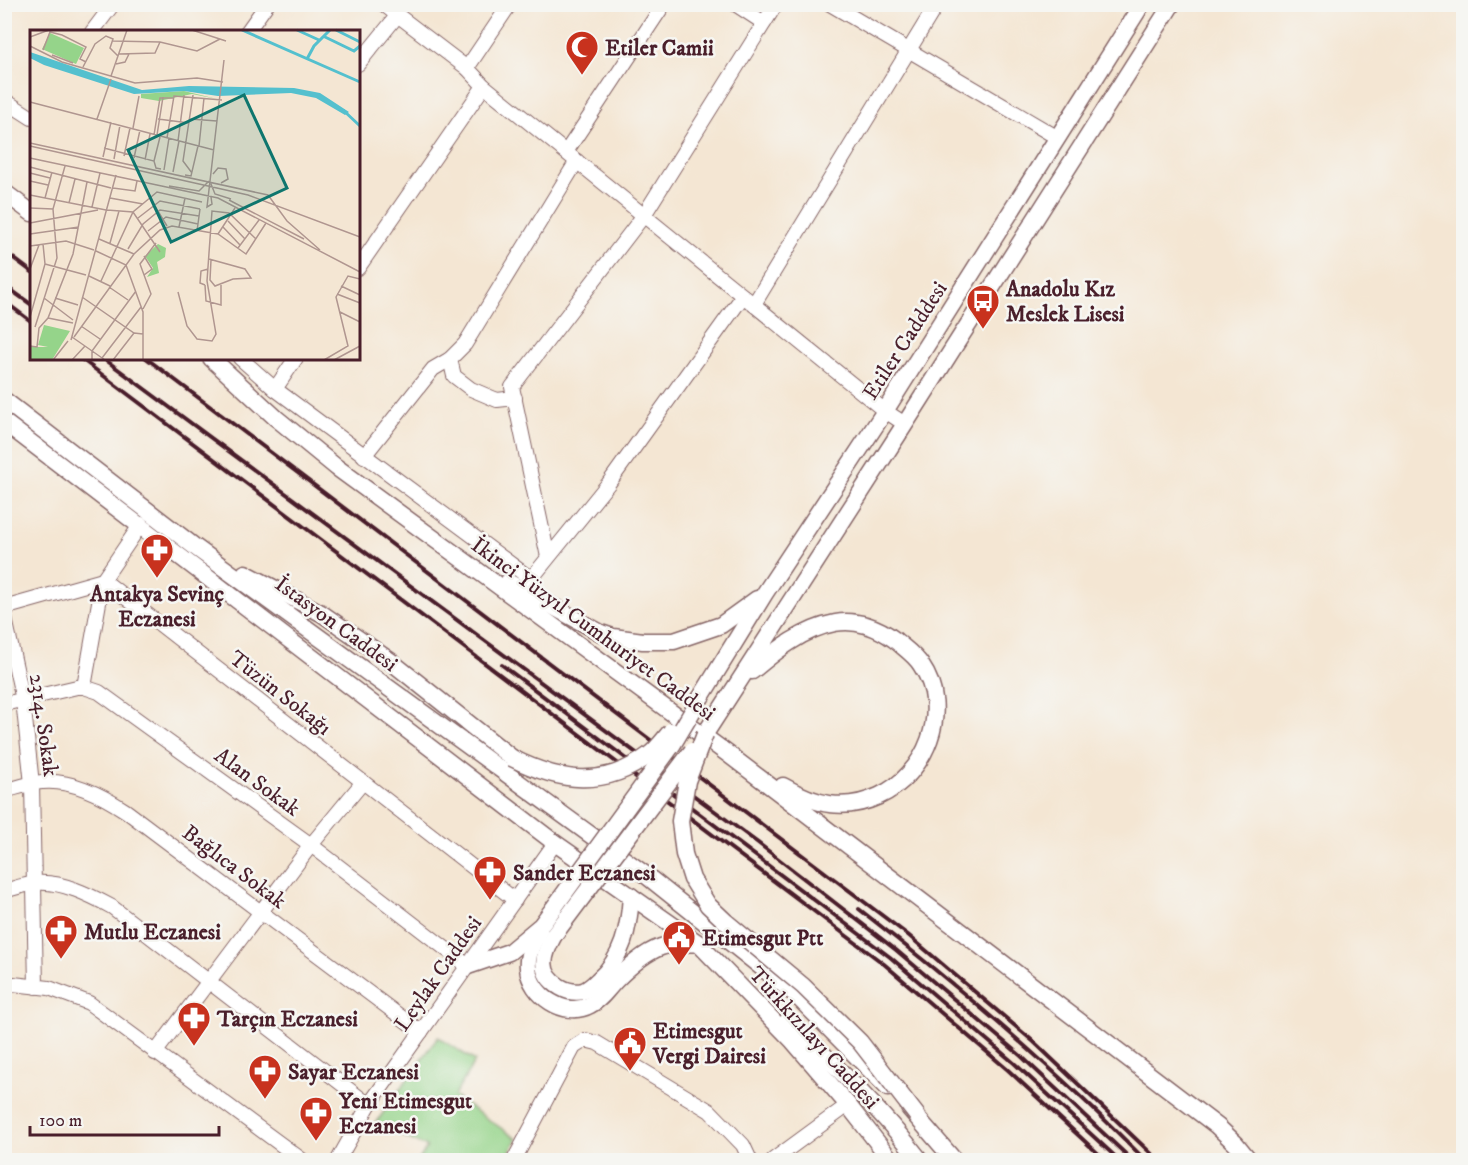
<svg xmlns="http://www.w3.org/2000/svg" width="1468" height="1165" font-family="'IM FELL DW Pica',serif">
<rect width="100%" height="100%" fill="#f6f6f2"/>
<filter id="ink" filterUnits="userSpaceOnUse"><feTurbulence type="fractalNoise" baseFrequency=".0167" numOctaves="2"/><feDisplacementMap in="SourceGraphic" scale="12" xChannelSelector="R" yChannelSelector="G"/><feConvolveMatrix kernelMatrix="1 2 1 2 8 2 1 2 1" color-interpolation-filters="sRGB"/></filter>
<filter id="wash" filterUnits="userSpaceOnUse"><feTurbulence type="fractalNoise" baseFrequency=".008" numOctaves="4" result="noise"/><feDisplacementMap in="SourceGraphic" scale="24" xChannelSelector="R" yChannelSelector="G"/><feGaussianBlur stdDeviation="1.35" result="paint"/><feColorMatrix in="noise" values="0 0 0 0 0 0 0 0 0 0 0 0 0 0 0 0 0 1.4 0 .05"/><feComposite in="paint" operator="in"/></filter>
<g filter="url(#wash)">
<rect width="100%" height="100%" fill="#f4e6d3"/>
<!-- green -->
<path fill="#95d48a" stroke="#707a5a" stroke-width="1.5" d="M 438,1037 L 475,1061 L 454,1096 L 517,1139 L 505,1160 L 419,1160 L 427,1147 L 375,1124 Z"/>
</g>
<g filter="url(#ink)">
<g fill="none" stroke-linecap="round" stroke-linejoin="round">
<!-- minor casing -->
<g stroke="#866566" stroke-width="16">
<g id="minor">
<path d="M 383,4 L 467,68 L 484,86 L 885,411 L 905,424"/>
<path d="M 735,4 L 764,23"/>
<path d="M 830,4 L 1058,138"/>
<path d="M 92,32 L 113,4"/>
<path d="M 247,32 L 267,4"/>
<path d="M 358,64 L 397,16"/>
<path d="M 467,68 L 510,4"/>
<path d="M 4,100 L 32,118"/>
<path d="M 566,152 L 664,4"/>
<path d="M 358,268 L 484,86"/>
<path d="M 754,304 L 937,4"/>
<path d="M 240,358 L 275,389 L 531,579 L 608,484 L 743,296"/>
<path d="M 450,359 L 454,376 L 471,389 L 497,400 L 515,398"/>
<path d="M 275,389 L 296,358"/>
<path d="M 364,456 L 433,369 L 450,359 L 465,344 L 577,161"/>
<path d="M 548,557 L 512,387 L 644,215 L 776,4"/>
<path d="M 4,608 L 103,580 L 515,900"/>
<path d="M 4,614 L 23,700 L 32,784 L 36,987"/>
<path d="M 84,687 L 103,580 L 141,524"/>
<path d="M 4,704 L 77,687 L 84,687 L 99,692 L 311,845 L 468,966"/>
<path d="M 4,791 C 16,788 29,783 42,782 C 71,779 102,795 126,811 L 421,1032"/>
<path d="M 4,891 C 15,888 26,884 37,883 C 62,881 90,895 112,907 L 369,1105"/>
<path d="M 4,983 L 49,988 L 89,1003 L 302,1160"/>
<path d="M 155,1053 L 311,845 L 363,782"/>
<path d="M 338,1160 L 369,1105 L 555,843"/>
<path d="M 514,1160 L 574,1047 L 585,1040 L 597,1043 L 710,1111 L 743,1145 L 750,1160"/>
<path d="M 773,1160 L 848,1105"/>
</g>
</g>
<!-- major casing -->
<g stroke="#866566" stroke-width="19">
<g id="major">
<path d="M 4,192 L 32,213"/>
<path d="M 211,358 L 276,418 L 336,467 L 728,754 L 1217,1126 L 1236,1144 L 1249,1160"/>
<path d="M 4,400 L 195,547 L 647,876 L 795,994 L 888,1088"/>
<path d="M 4,422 L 555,843 L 698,943 L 793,1041 L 848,1105 L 891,1160"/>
<path d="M 245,573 L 321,613 L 389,660 L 512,758"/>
<path d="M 508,582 L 601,633 L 613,637 L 643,641 L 674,641 L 721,625 L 757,599"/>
<path d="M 752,671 C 777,650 803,629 835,623 C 856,619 878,627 895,640 C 904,648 915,655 921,665 C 953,711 925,775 879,796 C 844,812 816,805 783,786"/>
<path d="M 701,697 L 765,593 L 885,411 L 1142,4"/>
<path d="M 705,734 L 905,424 L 1172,4"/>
<path d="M 542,924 C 536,938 526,953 528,968 C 530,995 565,1019 590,1005 C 601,1000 608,988 616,980 C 629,967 644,953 661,947 C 672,943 686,944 698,943 L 701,945"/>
<path d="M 554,935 C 543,955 537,973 560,987 C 567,991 575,993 583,991 C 589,989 593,985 598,980 C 623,958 629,928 631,896"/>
<path d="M 468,966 L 509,952 L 539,927"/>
<path d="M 788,1020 C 835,1065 881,1110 920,1160"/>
<path d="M 909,1108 L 954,1160"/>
</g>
</g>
<!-- minor -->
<use href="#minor" stroke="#fff" stroke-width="14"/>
<!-- major -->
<use href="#major" stroke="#fff" stroke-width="16"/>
<!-- rail -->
<g stroke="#4a1f2b" stroke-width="4">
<path d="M 4,251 L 32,272"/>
<path d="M 4,285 L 32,305"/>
<path d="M 4,301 L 32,322"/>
<path d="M 80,358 L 884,964 L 1008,1070 L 1105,1160"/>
<path d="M 103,358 L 758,843 L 896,950 L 1021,1056 L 1132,1160"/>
<path d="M 146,358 L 908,935 L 1034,1042 L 1158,1160"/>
<path d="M 502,665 L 890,957 L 1014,1063 L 1119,1160"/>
<path d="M 859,909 C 958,986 1058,1071 1145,1160"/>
</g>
<!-- major-bridge casing -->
<g stroke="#866566" stroke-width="19" stroke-linecap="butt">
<g id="major-bridge">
<path d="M 705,734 L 687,781 L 680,821 L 684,854 L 692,879 L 708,905 L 726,922 L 803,986 L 860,1042 L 918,1117"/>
<path d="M 512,758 C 560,782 604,789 649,755 C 657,749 664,739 671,731"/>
<path d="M 542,924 L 673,744 L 701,697"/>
<path d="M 554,935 L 692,751"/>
</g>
</g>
<!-- major-bridge -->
<use href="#major-bridge" stroke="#fff" stroke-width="16"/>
</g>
</g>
<!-- icons -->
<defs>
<g id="mosque-pin" transform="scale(1.725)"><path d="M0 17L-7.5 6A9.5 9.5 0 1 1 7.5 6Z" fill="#c8321e" stroke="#f6f6f2"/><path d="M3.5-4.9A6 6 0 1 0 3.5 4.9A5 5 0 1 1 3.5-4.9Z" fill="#fff"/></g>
<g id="bus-pin" transform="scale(1.725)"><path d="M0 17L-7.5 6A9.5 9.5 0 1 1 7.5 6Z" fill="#c8321e" stroke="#f6f6f2"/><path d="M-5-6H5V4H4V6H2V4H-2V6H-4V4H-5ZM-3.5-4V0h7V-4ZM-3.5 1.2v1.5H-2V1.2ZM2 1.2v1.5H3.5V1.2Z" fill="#fff"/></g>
<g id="pharmacy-pin" transform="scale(1.725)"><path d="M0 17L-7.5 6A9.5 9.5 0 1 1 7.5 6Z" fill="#c8321e" stroke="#f6f6f2"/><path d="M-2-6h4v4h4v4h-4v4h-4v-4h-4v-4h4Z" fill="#fff"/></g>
<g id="civic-pin" transform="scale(1.725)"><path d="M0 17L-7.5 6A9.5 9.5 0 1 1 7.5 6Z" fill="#c8321e" stroke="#f6f6f2"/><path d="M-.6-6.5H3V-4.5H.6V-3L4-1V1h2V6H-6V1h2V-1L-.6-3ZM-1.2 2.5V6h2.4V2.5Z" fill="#fff"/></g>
</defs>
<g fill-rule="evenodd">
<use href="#mosque-pin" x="582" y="47"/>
<use href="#bus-pin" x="983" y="301"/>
<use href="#pharmacy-pin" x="157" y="550"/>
<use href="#pharmacy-pin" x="490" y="872"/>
<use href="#pharmacy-pin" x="61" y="931"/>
<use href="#civic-pin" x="679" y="937"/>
<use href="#pharmacy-pin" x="194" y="1018"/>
<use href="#civic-pin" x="630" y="1043"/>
<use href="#pharmacy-pin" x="265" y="1071"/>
<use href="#pharmacy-pin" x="316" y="1113"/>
</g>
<g text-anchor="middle" stroke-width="5" stroke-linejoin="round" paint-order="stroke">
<!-- poi labels -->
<g font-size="22" font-weight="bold" fill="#4a1f2b" stroke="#f6f6f2" text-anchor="start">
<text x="605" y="55">Etiler Camii</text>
<text x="1006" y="296">Anadolu Kız<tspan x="1006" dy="25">Meslek Lisesi</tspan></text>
<text x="157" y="601" text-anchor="middle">Antakya Sevinç<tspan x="157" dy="25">Eczanesi</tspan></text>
<text x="513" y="880">Sander Eczanesi</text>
<text x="84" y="939">Mutlu Eczanesi</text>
<text x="702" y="945">Etimesgut Ptt</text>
<text x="217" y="1026">Tarçın Eczanesi</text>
<text x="653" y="1038">Etimesgut<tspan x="653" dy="25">Vergi Dairesi</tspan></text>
<text x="288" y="1079">Sayar Eczanesi</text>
<text x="339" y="1108">Yeni Etimesgut<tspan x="339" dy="25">Eczanesi</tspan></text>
</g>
<!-- street labels -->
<g font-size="22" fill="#4a1f2b" stroke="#f6f6f2">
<text transform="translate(904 340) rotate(-57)" y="8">Etiler Cadddesi</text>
<text transform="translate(337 623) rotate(36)" y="8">İstasyon Caddesi</text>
<text transform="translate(594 628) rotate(36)" y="8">İkinci Yüzyıl Cumhuriyet Caddesi</text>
<text transform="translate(281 692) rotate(38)" y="8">Tüzün Sokağı</text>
<text transform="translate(45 725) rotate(82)" y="8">2314. Sokak</text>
<text transform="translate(258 781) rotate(36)" y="8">Alan Sokak</text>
<text transform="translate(235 866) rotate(37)" y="8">Bağlıca Sokak</text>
<text transform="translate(437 973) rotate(-55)" y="8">Leylak Caddesi</text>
<text transform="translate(815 1037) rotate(48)" y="8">Türkkızılayı Caddesi</text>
</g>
</g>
<!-- overview -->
<g transform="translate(30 30)">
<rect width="330" height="330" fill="#f4e6d3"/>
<path d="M 20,3 L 54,18 L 46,34 L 12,19 ZM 154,61 L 187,69 L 162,64 L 129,71 L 111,68 L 111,64 ZM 128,214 L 136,218 L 135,227 L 127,232 L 129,243 L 117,247 L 123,238 L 115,226 ZM 14,295 L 40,301 L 22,330 L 0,330 L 0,317 L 18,317 L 8,315 Z" fill="#95d48a"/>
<path d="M 0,22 L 112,60 L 159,56 L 264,58 L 290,63 L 319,82 L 315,85 L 286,68 L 261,63 L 188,66 L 154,61 L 104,64 L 14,35 L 0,28 Z" fill="#54c0ce"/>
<path fill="none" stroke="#54c0ce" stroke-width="3" d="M 212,0 L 330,52M 267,0 L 289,10M 306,0 L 330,12M 293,6 L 324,21 L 330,16M 277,29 L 284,16 L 300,0M 313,80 L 330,96"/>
<path fill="none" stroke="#b09690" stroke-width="1.5" d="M 162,0 L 196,11M 0,7 L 19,0M 83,11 L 130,12 L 167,21 L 190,9M 0,16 L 32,32 L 105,53 L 167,48 L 193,52M 13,20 L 20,2 L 32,5 L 56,17 L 50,29 L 56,32M 89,24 L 125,23 L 130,12M 22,25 L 43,33M 86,34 L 95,32 L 99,24M 53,37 L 65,14 L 76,6 L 83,9 L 80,18 L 88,26M 81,46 L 97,0M 0,72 L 184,120M 67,89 L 81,49M 128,89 L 159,93M 160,89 L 187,91M 103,98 L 109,66M 124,105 L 130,68 L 143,68M 127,105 L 133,67M 137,108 L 144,66 L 192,70M 148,111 L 154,65M 0,113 L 238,165 L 257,191 L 290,220M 0,116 L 218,165 L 330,207M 169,116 L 174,68M 74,118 L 124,131 L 126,138 L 131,139M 94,126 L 100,98M 73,127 L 81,92M 0,128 L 188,168 L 330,242M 104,128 L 110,100M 84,129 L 90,95M 115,130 L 120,104M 124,131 L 130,107M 0,137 L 81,158M 134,140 L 139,108M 143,142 L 149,111M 0,143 L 20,148M 162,143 L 153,131 L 163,65M 183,144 L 188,138 L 196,139 L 198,149 L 191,153M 155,145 L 161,146 L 168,116M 0,151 L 18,155M 181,154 L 185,164 L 201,169M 139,156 L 169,161 L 179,151M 83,158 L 105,161 L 107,151M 0,165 L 76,180M 181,167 L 182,174 L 177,177 L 194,30M 15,168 L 22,142M 80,168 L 113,174M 120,168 L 137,196M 199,170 L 274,209M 39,173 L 45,149M 62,177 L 70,143M 0,178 L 23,179M 77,180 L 103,182 L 130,222M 108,188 L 130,171 L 170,179M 198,191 L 215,209M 0,193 L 68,180M 149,197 L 155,168M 193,197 L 210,215M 118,201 L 136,187 L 168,194M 167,201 L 170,179M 0,204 L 49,197M 188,204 L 205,178M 69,209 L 104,224M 80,213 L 89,181M 0,216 L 36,211 L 64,220M 208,218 L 229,190M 98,219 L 113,194 L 130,180 L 169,186M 66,221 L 96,235 L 113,282 L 113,330M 114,226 L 122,239 L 114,245M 179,229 L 215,239 L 221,248 L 203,249 L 185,256 L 180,250 L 181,230M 15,234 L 56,245M 0,239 L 9,215M 59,246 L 80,256M 71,251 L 103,182 L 127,162 L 172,172M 175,255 L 176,271 L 191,275 L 191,255M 175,255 L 170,253 L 171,241 L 178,239M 311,256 L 330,265M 79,257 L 98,270M 148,262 L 157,296 L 167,309 L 182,311 L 186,304 L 177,251 L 182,181 L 199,183 L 226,209M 307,264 L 330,273M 52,267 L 104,303 L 113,304M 14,268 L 43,290M 25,268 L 48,275M 113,279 L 121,264 L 110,234 L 126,213M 310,282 L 330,292M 0,287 L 15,234 L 13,214M 18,288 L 43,293M 51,296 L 70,309M 5,297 L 27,228 L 23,179 L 35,136M 42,307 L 75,330M 44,307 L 104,224 L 130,200 L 142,196 L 188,204 L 216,224 L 236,193M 41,310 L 86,145M 0,316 L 7,317 L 9,298 L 18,288 L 43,224 L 57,152M 72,328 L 111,277M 23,330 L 38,311M 42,330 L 55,316M 62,330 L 62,321 L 106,261M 83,330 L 104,303M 294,330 L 318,316 L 306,267 L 318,246 L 330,249M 304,330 L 330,316"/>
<path fill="#0f766e" fill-opacity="0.15" stroke="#0f766e" stroke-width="3" d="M 214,65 L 257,158 L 141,212 L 98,120 Z"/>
<rect width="330" height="330" fill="none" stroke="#4a1f2b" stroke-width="3"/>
</g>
<!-- margin -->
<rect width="1468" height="1165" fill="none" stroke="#f6f6f2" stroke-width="24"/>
<!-- scale -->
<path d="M30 1126v9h189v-9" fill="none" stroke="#4a1f2b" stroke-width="3"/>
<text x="39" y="1126" font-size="18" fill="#4a1f2b" stroke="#f6f6f2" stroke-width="4.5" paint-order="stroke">100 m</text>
</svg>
